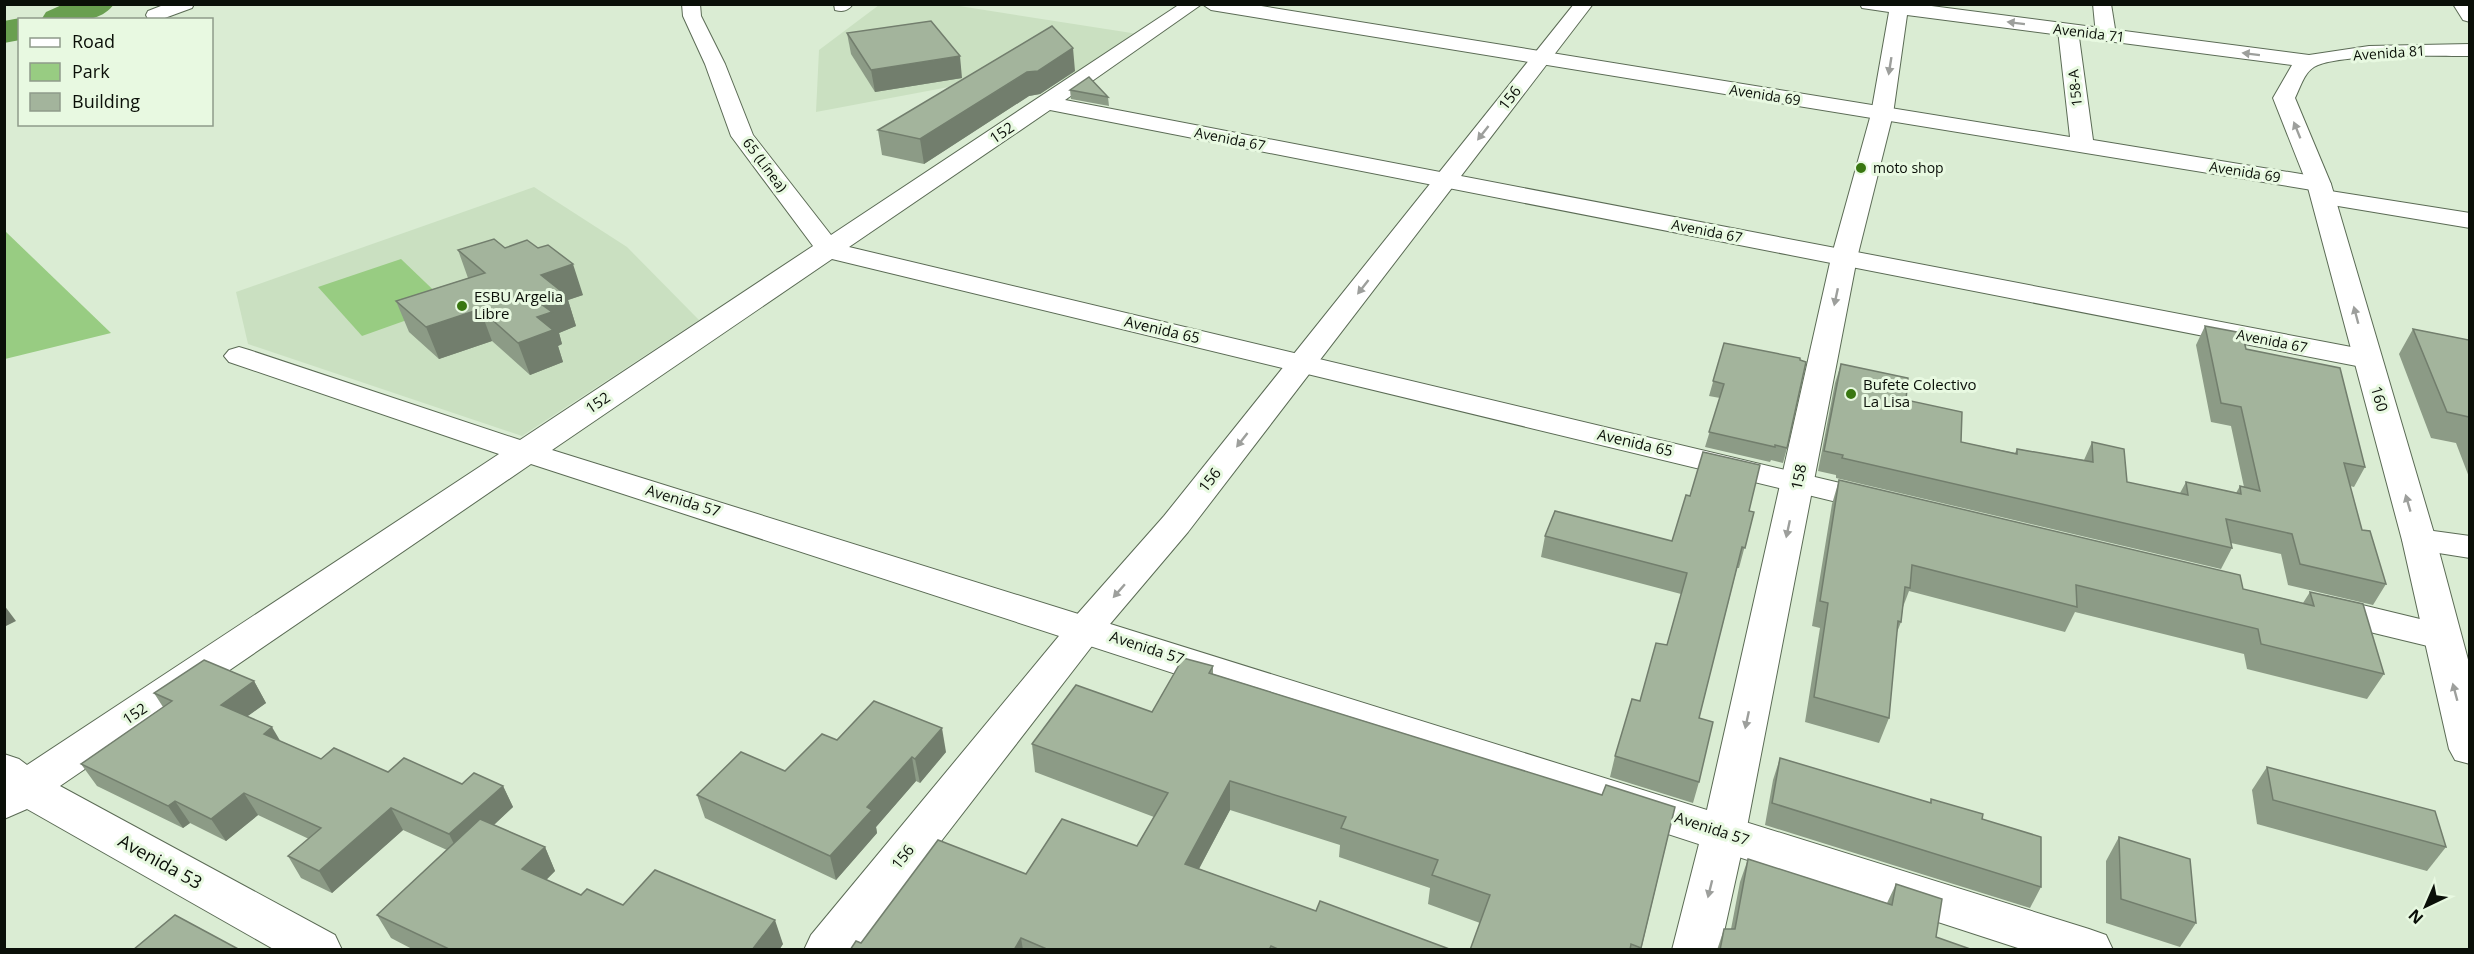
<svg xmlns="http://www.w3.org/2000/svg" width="2474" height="954" font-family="'Open Sans',sans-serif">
<rect width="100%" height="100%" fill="#daecd3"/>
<!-- built -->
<g fill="#cae0c1">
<path d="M 879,5 L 953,5 L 1138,34 L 1065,81 L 1018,74 L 816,112 L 819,50 Z"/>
<path d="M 534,187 L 627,247 L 699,320 L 522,436 L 248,344 L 236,292 Z"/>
</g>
<!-- green -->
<g fill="#98cc82">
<path d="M 4,231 L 5,231 L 111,333 L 5,359 Z"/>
<path d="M 401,259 L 449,305 L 362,336 L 318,287 Z"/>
</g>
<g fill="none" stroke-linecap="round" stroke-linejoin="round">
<!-- river -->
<g fill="#699f50" fill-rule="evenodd">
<path d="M 64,4 L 114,4 C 99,26 64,20 41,20 L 46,12 Z"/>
<path d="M 20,18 L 27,20 L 20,20 L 20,40 L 4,43 L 4,21 Z"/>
</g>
<!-- street casing -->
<g stroke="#5b6b55" stroke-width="2">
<g id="street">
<path d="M 166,4 L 194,4 L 192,8 L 162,19 L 148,19 L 146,15 L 148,11 Z"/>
<path d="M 682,4 L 700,4 L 701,16 L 725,64 L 753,135 L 831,235 L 1180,4 L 1202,4 L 1065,100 L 2367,350 L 2377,353 L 2382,359 L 2377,365 L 2367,368 L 1050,110 L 849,247 L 1878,492 L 1890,495 L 1895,502 L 1890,509 L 1878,512 L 832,259 L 552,450 L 2089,929 L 2106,935 L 2113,950 L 2024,950 L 531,464 L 60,786 L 335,935 L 342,950 L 275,950 L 27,809 L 4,819 L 4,754 L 19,759 L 27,765 L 499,454 L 229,362 L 224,356 L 229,350 L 239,347 L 249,350 L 520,440 L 813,246 L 731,136 L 705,64 L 683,16 Z"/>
<path d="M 834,4 L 853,4 C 848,11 843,12 835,10 Z"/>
<path d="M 1202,4 L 1249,4 L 2070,137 L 2058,30 L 2068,24 L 2078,30 L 2093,140 L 2319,177 L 2327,179 L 2331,184 L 2324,190 L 2470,213 L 2470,228 L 2314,202 L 2311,197 L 2318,191 L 1211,10 Z"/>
<path d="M 2093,4 L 2111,4 L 2116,35 L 2113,39 L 2099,39 L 2096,35 Z"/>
<path d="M 2453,4 L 2470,4 L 2470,22 L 2463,20 Z"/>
<path d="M 2419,529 L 2470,536 L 2470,558 L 2407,548 L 2402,540 L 2407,532 Z"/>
<path d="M 2325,596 L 2453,627 L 2459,636 L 2453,645 L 2440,649 L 2312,618 L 2306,609 L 2312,600 Z"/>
</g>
</g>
<!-- secondary casing -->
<g stroke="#5b6b55" stroke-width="2">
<g id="secondary">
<path d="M 1574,4 L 1593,4 L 1188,532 L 1099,637 L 857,950 L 804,950 L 811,935 L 1073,619 L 1164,516 Z"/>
<path d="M 1860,4 L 1916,4 L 2309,55 L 2369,46 L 2470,44 L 2470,56 C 2439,56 2337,53 2314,67 C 2304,73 2300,88 2295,98 L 2331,184 L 2436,540 L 2470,667 L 2470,764 L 2455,760 L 2449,749 L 2402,540 L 2307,184 L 2273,98 L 2292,65 L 1907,15 L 1893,114 L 1857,258 L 1746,832 L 1720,950 L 1672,950 L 1702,832 L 1831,258 L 1871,114 L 1889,12 L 1862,8 Z"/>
</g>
</g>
<!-- street -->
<use href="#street" fill="#fff" fill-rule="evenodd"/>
<!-- secondary -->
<use href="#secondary" fill="#fff" fill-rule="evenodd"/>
</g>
<!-- wall -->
<g fill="#8c9b86">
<path d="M 847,33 L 962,78 L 875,92 L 851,54 Z"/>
<path d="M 1075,71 L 1040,94 L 1029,96 L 924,164 L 882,155 L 878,130 Z"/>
<path d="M 1070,90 L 1108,97 L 1109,106 L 1071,99 Z"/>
<path d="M 505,248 L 583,295 L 568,300 L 576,326 L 559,333 L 562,344 L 558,346 L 563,362 L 530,375 L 492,341 L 439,359 L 409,332 L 396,301 L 468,278 L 458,250 Z"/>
<path d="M 2205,326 L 2246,349 L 2365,467 L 2354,487 L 2350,486 L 2362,530 L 2386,584 L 2373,605 L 2288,585 L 2281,554 L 2231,543 L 2232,548 L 2221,569 L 1836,478 L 1836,475 L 1818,471 L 1835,383 L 1841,364 L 1906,400 L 1961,442 L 2015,453 L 2017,449 L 2084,460 L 2092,442 L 2127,482 L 2180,493 L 2186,482 L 2236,493 L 2240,486 L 2244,487 L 2231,426 L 2211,422 L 2196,345 Z"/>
<path d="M 2413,329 L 2469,340 L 2469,477 L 2456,443 L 2431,438 L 2399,354 Z"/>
<path d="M 1724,343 L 1787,448 L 1783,463 L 1771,460 L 1770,462 L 1705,447 L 1720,398 L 1709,396 Z"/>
<path d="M 1839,480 L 2243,589 L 2303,603 L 2310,592 L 2384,674 L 2367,699 L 2247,669 L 2244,654 L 2075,612 L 2065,632 L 1909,591 L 1903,607 L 1901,622 L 1896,635 L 1889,718 L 1879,743 L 1805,722 L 1820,628 L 1812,626 L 1832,504 Z"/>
<path d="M 1690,496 L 1754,512 L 1739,568 L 1737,568 L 1699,718 L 1699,782 L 1693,803 L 1610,777 L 1615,756 L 1640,701 L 1667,645 L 1681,594 L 1541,557 L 1545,536 L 1672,541 Z"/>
<path d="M 1213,666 L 1213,674 L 1602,795 L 1675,807 L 1641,950 L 1470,950 L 1480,923 L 1428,904 L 1430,888 L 1339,857 L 1340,845 L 1230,810 L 1199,869 L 1316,911 L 1452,950 L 850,950 L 861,943 L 1026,874 L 1137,846 L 1154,817 L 1035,772 L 1032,744 L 1152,712 Z"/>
<path d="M 254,681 L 266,703 L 247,716 L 280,741 L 321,759 L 388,772 L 462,784 L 503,786 L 513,807 L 494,825 L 545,847 L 555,871 L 546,880 L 581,895 L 783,944 L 779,950 L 414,950 L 391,938 L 377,915 L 447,850 L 403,830 L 332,893 L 301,878 L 288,856 L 309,839 L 258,815 L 226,841 L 190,823 L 183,828 L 97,786 L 81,764 L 163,707 L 154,693 Z"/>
<path d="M 837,740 L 946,752 L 920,783 L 916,781 L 876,827 L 877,833 L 836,880 L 705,818 L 697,795 L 785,771 Z"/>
<path d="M 1780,758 L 1930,803 L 1931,799 L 1982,819 L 2041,887 L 2030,908 L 1765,825 L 1773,780 Z"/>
<path d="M 2267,767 L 2446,847 L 2427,871 L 2257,824 L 2252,790 Z"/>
<path d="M 2119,837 L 2196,923 L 2180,947 L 2106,923 L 2106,861 Z"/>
<path d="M 1748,859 L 1887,903 L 1896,884 L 1936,937 L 1973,950 L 1717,950 L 1724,929 L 1731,929 L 1740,882 Z"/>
</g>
<!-- shaded-wall -->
<g fill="#727e6d">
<path d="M 1073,48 L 1075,71 L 1040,94 L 1029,96 L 924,164 L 920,139 L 1027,72 Z"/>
<path d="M 960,56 L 962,78 L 875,92 L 871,70 Z"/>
<path d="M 573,264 L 583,295 L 568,300 L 576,326 L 559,333 L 562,344 L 558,346 L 563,362 L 530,375 L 518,343 L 537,317 L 541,304 L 541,275 Z"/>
<path d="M 480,309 L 492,341 L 439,359 L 426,327 Z"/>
<path d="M 4,605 L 16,621 L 4,627 Z"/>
<path d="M 254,681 L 266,703 L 234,726 L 221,705 Z"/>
<path d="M 272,727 L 285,749 L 264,734 Z"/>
<path d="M 942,728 L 946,752 L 920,783 L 915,759 Z"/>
<path d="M 912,757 L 916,781 L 876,827 L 877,833 L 836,880 L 830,856 L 867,807 Z"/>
<path d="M 1230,781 L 1230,810 L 1186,893 L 1185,864 Z"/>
<path d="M 503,786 L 513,807 L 460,856 L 449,834 Z"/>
<path d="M 244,793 L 258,815 L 226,841 L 211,819 Z"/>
<path d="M 175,801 L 190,823 L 183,828 L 168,806 Z"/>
<path d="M 391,808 L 403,830 L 332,893 L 319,871 Z"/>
<path d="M 545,847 L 555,871 L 533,893 L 522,869 Z"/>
<path d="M 775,920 L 783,944 L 779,950 L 752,950 Z"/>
<path d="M 1021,938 L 1023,950 L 1014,950 Z"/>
</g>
<!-- building -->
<g fill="#a3b49c" stroke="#727e6d" stroke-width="1.5">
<path d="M 931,21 L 960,56 L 871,70 L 847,33 Z"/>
<path d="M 1052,26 L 1073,48 L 1038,71 L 1027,72 L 920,139 L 878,130 Z"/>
<path d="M 1089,77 L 1108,97 L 1070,90 Z"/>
<path d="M 494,239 L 505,248 L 527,240 L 538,248 L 548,245 L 573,264 L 541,275 L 566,295 L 541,304 L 552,312 L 537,317 L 553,330 L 518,343 L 480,309 L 426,327 L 396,301 L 485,273 L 458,250 Z"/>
<path d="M 2205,326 L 2242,333 L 2246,349 L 2340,368 L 2365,467 L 2344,463 L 2362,530 L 2370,531 L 2386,584 L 2300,564 L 2292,534 L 2226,519 L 2232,548 L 1842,458 L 1843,455 L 1824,451 L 1841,364 L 1908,378 L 1906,400 L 1962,412 L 1961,442 L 2017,454 L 2017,449 L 2093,462 L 2092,442 L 2124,449 L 2127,482 L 2188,495 L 2186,482 L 2241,494 L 2240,486 L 2260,491 L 2241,407 L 2221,403 Z"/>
<path d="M 2413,329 L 2469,340 L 2469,417 L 2447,412 Z"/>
<path d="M 1724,343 L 1800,358 L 1800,360 L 1806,362 L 1787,448 L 1775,445 L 1775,447 L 1709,432 L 1724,384 L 1713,381 Z"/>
<path d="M 1703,452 L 1760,465 L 1749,511 L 1754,512 L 1745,548 L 1742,547 L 1699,718 L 1713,722 L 1699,782 L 1615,756 L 1632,699 L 1640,701 L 1656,643 L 1667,645 L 1687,573 L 1545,536 L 1555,511 L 1672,541 L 1686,495 L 1690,496 Z"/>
<path d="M 1839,480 L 2240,575 L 2243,589 L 2314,606 L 2310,592 L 2363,604 L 2384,674 L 2261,644 L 2258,629 L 2076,585 L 2077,607 L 1912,565 L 1910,588 L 1905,587 L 1901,622 L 1898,621 L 1889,718 L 1814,697 L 1828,603 L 1820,601 Z"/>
<path d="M 1183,658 L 1213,666 L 1209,673 L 1602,795 L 1606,785 L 1675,807 L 1641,948 L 1631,944 L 1630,950 L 1470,950 L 1490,895 L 1432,875 L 1438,860 L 1341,828 L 1346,817 L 1230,781 L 1185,864 L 1316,911 L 1320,901 L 1452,950 L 1280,950 L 1271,946 L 1269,950 L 1049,950 L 1021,938 L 1014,950 L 850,950 L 856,941 L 861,943 L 938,840 L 1026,874 L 1062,819 L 1137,846 L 1168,793 L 1032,744 L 1076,685 L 1152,712 Z"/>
<path d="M 204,660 L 254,681 L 221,705 L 272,727 L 264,734 L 321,759 L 334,748 L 388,772 L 404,758 L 462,784 L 474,773 L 503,786 L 449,834 L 391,808 L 319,871 L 288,856 L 321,828 L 244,793 L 211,819 L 175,801 L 168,806 L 81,764 L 172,701 L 154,693 Z"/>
<path d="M 874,701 L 942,728 L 915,759 L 912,757 L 867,807 L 872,810 L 830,856 L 697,795 L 741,752 L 785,771 L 822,734 L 837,740 Z"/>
<path d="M 1780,758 L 1931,803 L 1931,799 L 1983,814 L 1982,819 L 2041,837 L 2041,887 L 1772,803 Z"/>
<path d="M 2267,767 L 2435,811 L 2446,847 L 2273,800 Z"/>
<path d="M 480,819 L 545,847 L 522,869 L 581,895 L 587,889 L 623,905 L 655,870 L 775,920 L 752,950 L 451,950 L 377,915 Z"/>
<path d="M 2119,837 L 2190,859 L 2196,923 L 2121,899 Z"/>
<path d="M 1748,859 L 1892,905 L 1896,884 L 1942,899 L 1936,937 L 1973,950 L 1720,950 L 1724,929 L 1735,929 Z"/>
<path d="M 175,915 L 240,950 L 133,950 Z"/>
</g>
<!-- one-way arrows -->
<defs><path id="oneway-solid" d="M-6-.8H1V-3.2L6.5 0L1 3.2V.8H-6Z" transform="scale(1.5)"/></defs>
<g fill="#9d9f9c">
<use href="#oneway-solid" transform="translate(2016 23) rotate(-173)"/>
<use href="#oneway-solid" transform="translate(2251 54) rotate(-173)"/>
<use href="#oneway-solid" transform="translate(1890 66) rotate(99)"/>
<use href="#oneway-solid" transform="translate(2297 130) rotate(-112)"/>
<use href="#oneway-solid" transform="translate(1483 133) rotate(128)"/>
<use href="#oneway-solid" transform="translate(1363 287) rotate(128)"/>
<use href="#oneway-solid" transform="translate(1836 297) rotate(102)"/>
<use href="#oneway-solid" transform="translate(2356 315) rotate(-105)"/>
<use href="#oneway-solid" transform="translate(1242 440) rotate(128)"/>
<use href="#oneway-solid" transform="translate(2408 503) rotate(-106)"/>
<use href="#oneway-solid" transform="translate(1788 529) rotate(102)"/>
<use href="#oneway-solid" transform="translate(1119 591) rotate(131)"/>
<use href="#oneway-solid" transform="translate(2455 692) rotate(-105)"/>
<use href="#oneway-solid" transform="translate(1747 720) rotate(102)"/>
<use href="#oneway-solid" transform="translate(1710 889) rotate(104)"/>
</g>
<!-- markers -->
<g fill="#397711" stroke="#e8f9e1" stroke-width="2">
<circle cx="1861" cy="168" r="6"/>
<circle cx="462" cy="306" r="6"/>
<circle cx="1851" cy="394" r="6"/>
</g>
<g text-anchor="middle" stroke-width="6" stroke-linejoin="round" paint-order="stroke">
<!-- far-street labels -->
<g font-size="14" fill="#0a0f08" stroke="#e8f9e1">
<text transform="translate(2089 33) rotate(7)" y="5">Avenida 71</text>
<text transform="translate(2389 53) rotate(-4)" y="5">Avenida 81</text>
<text transform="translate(2075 88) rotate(-96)" y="5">158-A</text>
<text transform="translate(1765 95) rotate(9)" y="5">Avenida 69</text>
<text transform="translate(1230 139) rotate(11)" y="5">Avenida 67</text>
<text transform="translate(765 165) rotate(53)" y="5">65 (Línea)</text>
<text transform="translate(2245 172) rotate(9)" y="5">Avenida 69</text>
<text transform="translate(1707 231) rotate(11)" y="5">Avenida 67</text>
<text transform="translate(2272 341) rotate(11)" y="5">Avenida 67</text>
</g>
<!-- far-poi labels -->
<g font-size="14" fill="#0a0f08" stroke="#e8f9e1" text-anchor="start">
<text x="1873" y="173">moto shop</text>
</g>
<!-- street labels -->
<g font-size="15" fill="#0a0f08" stroke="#e8f9e1">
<text transform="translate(1510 98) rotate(-52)" y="5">156</text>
<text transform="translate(1002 133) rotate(-34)" y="5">152</text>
<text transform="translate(1162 330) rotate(13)" y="5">Avenida 65</text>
<text transform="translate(2379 399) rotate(74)" y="5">160</text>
<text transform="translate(598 403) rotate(-34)" y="5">152</text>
<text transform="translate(1635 443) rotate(13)" y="5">Avenida 65</text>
<text transform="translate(1799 477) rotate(-78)" y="5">158</text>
<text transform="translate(1210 480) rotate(-52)" y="5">156</text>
<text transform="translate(683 501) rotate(17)" y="5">Avenida 57</text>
<text transform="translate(1147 648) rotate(18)" y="5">Avenida 57</text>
<text transform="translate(135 714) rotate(-34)" y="5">152</text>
<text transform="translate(1712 829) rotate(18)" y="5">Avenida 57</text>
<text transform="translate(903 857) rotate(-51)" y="5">156</text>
</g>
<!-- poi labels -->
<g font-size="15" fill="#0a0f08" stroke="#e8f9e1" text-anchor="start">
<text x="474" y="302">ESBU Argelia<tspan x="474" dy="17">Libre</tspan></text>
<text x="1863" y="390">Bufete Colectivo<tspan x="1863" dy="17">La Lisa</tspan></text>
</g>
<!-- near-street labels -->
<g font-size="18" fill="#0a0f08" stroke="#e8f9e1">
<text transform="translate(160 862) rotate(29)" y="6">Avenida 53</text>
</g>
</g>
<!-- border -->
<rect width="2474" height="954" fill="none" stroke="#0a0f08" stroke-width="12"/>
<!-- legend -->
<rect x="18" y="18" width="195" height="108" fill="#e8f9e1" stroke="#8f9b8a" stroke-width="1.5"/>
<rect x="30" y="38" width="30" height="9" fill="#ffffff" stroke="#8f9b8a" stroke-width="1.5"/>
<text x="72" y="48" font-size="18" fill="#0a0f08">Road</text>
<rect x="30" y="63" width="30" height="18" fill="#98cc82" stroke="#8f9b8a" stroke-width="1.5"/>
<text x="72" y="78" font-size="18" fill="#0a0f08">Park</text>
<rect x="30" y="93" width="30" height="18" fill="#a3b49c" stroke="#8f9b8a" stroke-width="1.5"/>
<text x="72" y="108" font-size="18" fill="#0a0f08">Building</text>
<!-- north arrow -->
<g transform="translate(2426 906) rotate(224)" stroke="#e8f9e1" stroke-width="4.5" paint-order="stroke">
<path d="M0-4.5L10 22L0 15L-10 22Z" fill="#0a0f08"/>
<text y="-9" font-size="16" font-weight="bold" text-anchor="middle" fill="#0a0f08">N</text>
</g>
</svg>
